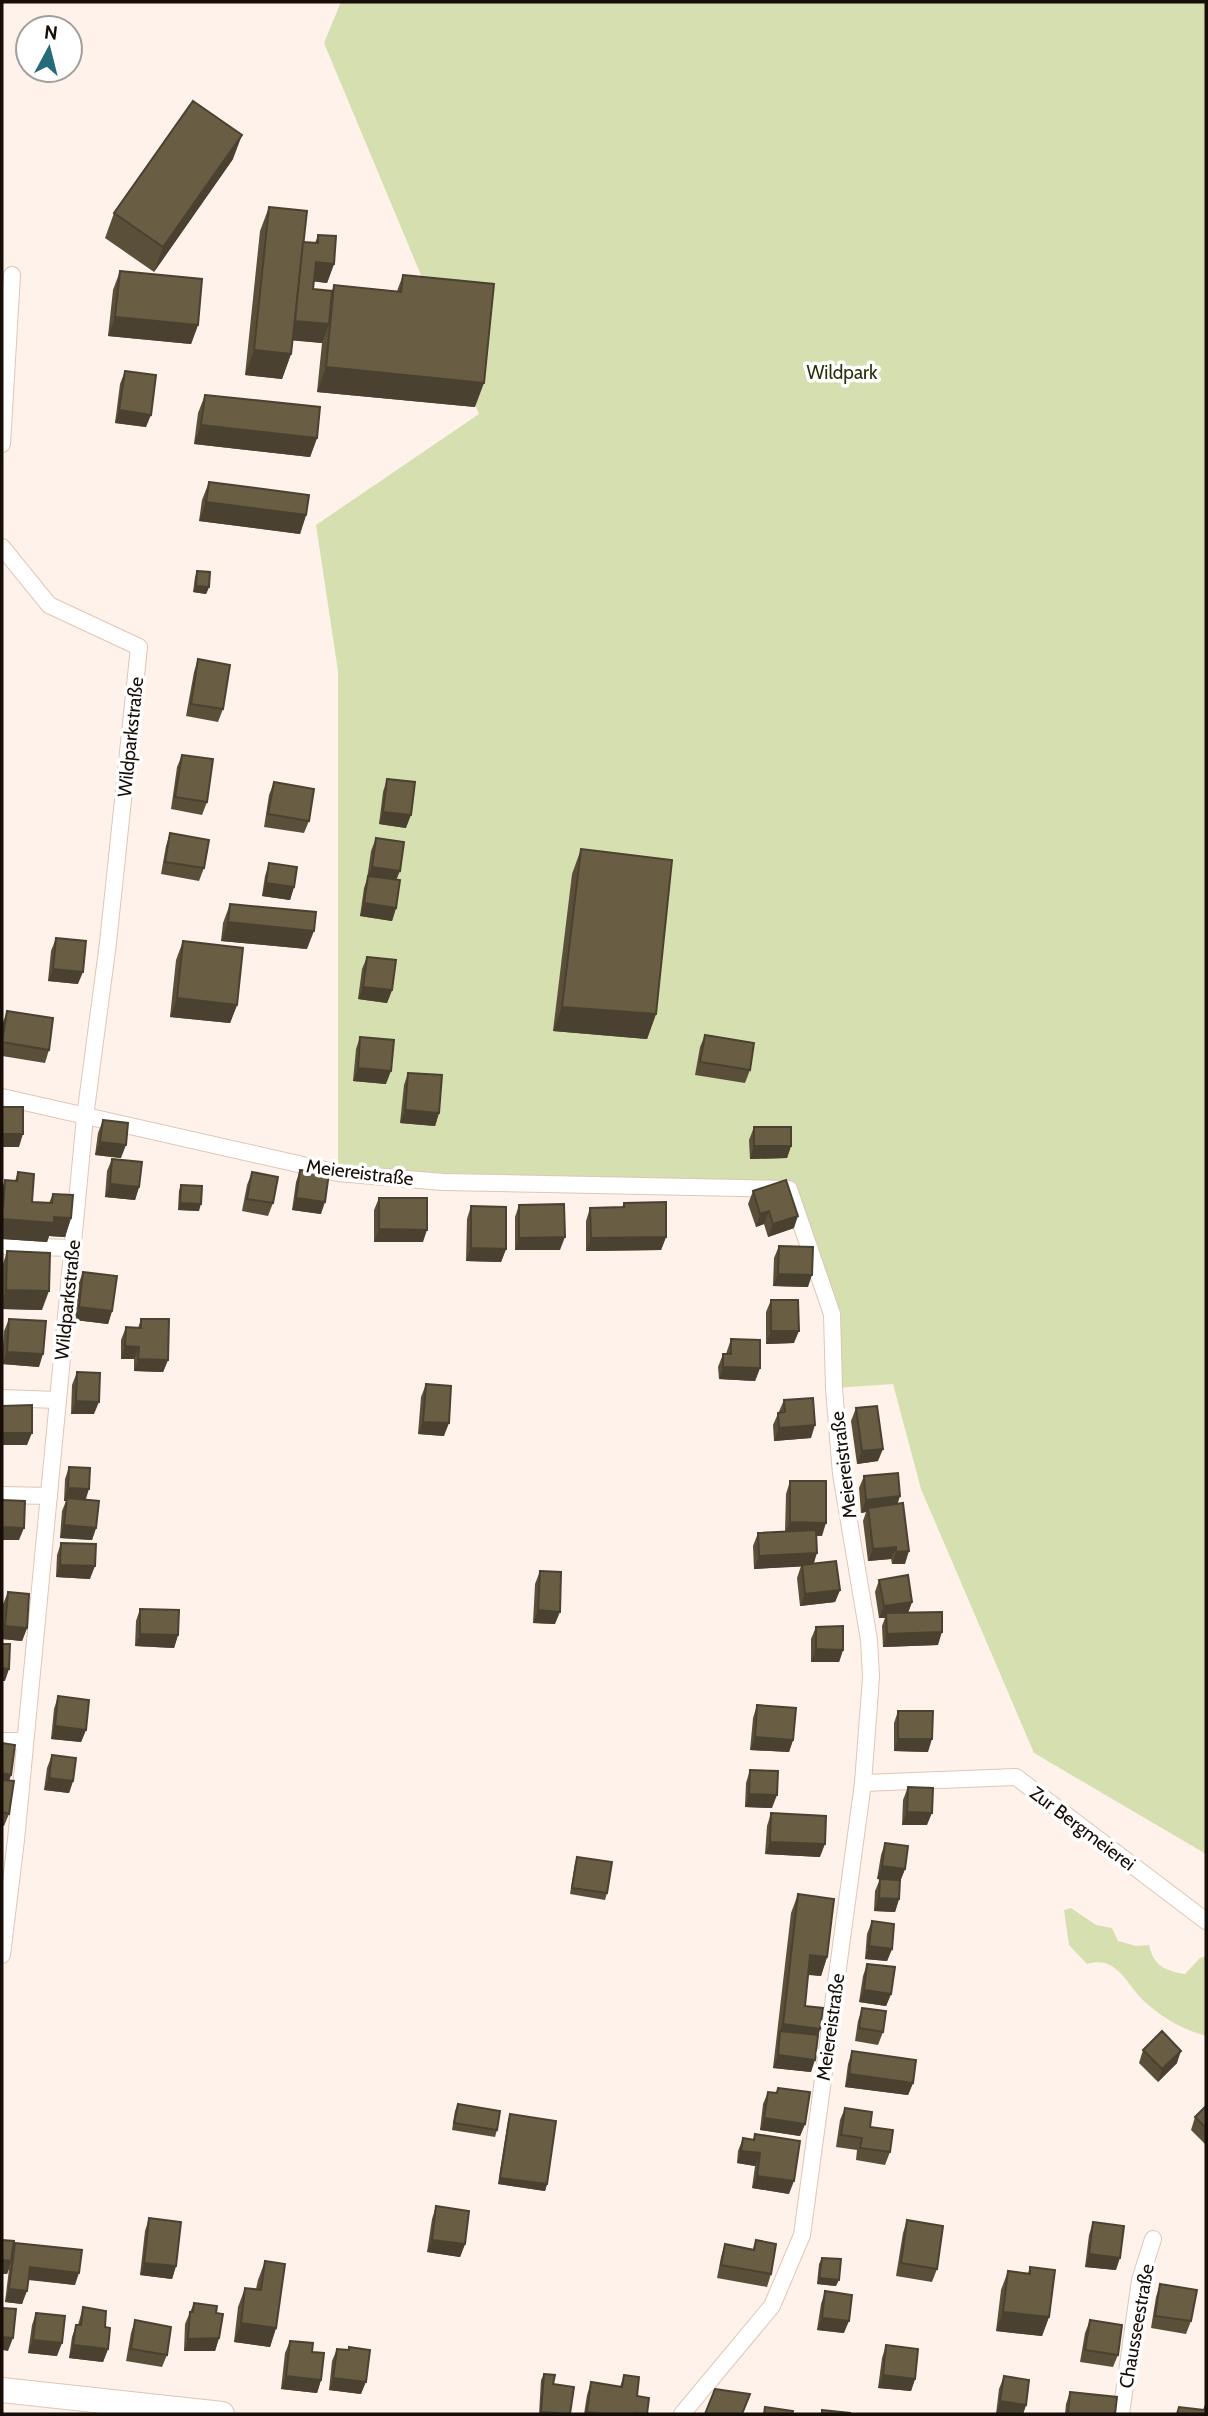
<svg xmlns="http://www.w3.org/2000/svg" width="1208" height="2416" font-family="Cabin,sans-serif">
<rect width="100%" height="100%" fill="#fef2eb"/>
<!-- green -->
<g fill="#d5dfb0">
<path d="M 341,2 L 1206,2 L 1206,1854 L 1034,1753 L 921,1489 L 893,1384 L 834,1388 L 832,1314 L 789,1189 L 338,1173 L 338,671 L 316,525 L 479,414 L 324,43 Z"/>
<path d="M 1071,1908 L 1096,1925 L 1112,1928 L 1118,1941 L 1136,1946 L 1149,1945 C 1153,1965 1165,1971 1185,1974 L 1200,1958 L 1206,1956 L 1206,2036 C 1182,2029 1164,2019 1145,2002 C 1126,1985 1118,1955 1087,1964 L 1069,1945 L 1064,1910 Z"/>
</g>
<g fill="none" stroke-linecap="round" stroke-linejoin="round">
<!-- street casing -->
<g stroke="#e2c5b4" stroke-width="18">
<g id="street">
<path d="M 2,444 L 12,275"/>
<path d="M 2,547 L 49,605 L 139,647 L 108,943 L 85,1117 L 16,1840 L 2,1955"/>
<path d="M 2,1097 L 338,1173 L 443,1182 L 789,1189 L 832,1314 L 834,1388 L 841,1474 L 869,1640 L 871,1677 L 863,1783 L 802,2235 L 772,2306 L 682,2414"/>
<path d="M 2,1246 L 72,1248"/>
<path d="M 2,1398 L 57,1400"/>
<path d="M 2,1495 L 49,1496"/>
<path d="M 2,1741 L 25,1741"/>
<path d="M 863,1783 L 1016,1777 L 1206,1921"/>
<path d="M 1121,2414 L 1140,2280 L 1153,2239"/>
</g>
</g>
<!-- primary casing -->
<g stroke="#e2c5b4" stroke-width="26">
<path id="primary" d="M 2,2390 L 222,2414"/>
</g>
<!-- street -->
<use href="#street" stroke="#fff" stroke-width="16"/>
<!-- primary -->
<use href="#primary" stroke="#fff" stroke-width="24"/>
</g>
<!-- wall -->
<g fill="#5a503a">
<path d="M 233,159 L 154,272 L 105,238 L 114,213 Z"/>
<path d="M 269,207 L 303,242 L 315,243 L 318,235 L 334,264 L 327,283 L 314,281 L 313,289 L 332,291 L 334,285 L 397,291 L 403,275 L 475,407 L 317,392 L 322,343 L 293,340 L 291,354 L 282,379 L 245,375 L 260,231 Z"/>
<path d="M 120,271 L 198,325 L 191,344 L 108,336 L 113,290 Z"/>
<path d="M 125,371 L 146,427 L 115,423 L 120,384 Z"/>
<path d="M 205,395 L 317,438 L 310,457 L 194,444 L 198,413 Z"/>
<path d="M 209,482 L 306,515 L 300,534 L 199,521 L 202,500 Z"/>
<path d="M 197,571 L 209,587 L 206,594 L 193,592 L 195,577 Z"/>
<path d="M 198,659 L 223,709 L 218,722 L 186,716 L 194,672 Z"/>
<path d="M 182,755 L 207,802 L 202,815 L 171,809 L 177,767 Z"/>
<path d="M 387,779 L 406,828 L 379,824 L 383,792 Z"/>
<path d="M 274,782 L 309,821 L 304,833 L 264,827 L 269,795 Z"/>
<path d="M 170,833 L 204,868 L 199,881 L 161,874 L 166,846 Z"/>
<path d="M 376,838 L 396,908 L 392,921 L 360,916 L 364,888 L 367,879 L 371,851 Z"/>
<path d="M 581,849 L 656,1014 L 647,1039 L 553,1031 L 572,874 Z"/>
<path d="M 269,863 L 294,887 L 290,900 L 262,896 L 265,876 Z"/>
<path d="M 230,904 L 307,949 L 221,941 L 223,923 Z"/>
<path d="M 56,938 L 78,984 L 48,981 L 51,951 Z"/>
<path d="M 183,941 L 237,1005 L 230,1023 L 170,1017 L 176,960 Z"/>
<path d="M 367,957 L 392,990 L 387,1003 L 358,999 L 362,969 Z"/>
<path d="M 7,1011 L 49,1050 L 45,1063 L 2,1056 L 2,1025 Z"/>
<path d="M 705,1035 L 750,1070 L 745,1083 L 695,1075 L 700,1047 Z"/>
<path d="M 360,1037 L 386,1084 L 353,1081 L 356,1049 Z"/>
<path d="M 408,1073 L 439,1113 L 435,1126 L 400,1123 L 404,1085 Z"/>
<path d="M 103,1120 L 121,1158 L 95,1155 L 98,1133 Z"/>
<path d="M 754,1127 L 791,1146 L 787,1158 L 750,1159 L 749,1140 Z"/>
<path d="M 112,1159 L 139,1187 L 135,1200 L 105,1197 L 107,1171 Z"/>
<path d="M 300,1170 L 321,1214 L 292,1210 L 296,1182 Z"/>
<path d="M 18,1172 L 32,1202 L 49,1203 L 53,1194 L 71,1218 L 65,1237 L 49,1236 L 47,1242 L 2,1239 L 2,1189 L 5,1180 L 15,1181 Z"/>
<path d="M 252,1172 L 273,1203 L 268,1216 L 242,1211 L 247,1185 Z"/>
<path d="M 181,1185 L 199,1211 L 178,1210 L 179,1191 Z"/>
<path d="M 753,1191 L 794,1228 L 768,1237 L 764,1224 L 756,1227 L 748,1204 Z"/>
<path d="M 379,1198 L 423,1242 L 374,1242 L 374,1210 Z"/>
<path d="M 624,1203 L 666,1237 L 661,1250 L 586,1251 L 586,1221 L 590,1208 L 622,1207 Z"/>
<path d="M 519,1205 L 560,1250 L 515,1250 L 515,1217 Z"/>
<path d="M 471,1206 L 506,1249 L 501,1262 L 466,1261 L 467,1219 Z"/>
<path d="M 779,1246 L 808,1287 L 773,1286 L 774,1258 Z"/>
<path d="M 7,1251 L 42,1310 L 2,1309 L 2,1267 Z"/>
<path d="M 83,1272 L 112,1311 L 108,1324 L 75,1320 L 78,1285 Z"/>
<path d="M 771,1300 L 794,1343 L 766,1344 L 766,1312 Z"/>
<path d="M 9,1319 L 39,1367 L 2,1364 L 4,1331 Z"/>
<path d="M 141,1319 L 168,1360 L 163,1372 L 134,1371 L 134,1359 L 121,1359 L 121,1340 L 126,1327 L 138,1328 Z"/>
<path d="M 731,1339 L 760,1368 L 755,1381 L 719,1379 L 718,1367 L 723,1354 L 726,1354 Z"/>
<path d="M 77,1372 L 94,1414 L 71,1414 L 72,1385 Z"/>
<path d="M 426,1384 L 444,1436 L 418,1434 L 421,1397 Z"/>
<path d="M 784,1400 L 811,1438 L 774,1441 L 773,1425 Z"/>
<path d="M 856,1408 L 878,1461 L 857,1464 L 851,1421 Z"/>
<path d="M 69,1467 L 85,1500 L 96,1528 L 92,1540 L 60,1538 L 62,1511 L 66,1501 L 64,1501 L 65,1479 Z"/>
<path d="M 864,1476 L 898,1503 L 905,1564 L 892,1564 L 891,1559 L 868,1561 L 863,1521 L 866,1512 L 861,1513 L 859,1488 Z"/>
<path d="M 790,1481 L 822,1536 L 816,1536 L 814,1563 L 840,1590 L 835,1602 L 800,1606 L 797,1578 L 801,1566 L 754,1569 L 753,1546 L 758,1533 L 785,1532 L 786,1494 Z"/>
<path d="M 61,1543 L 90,1579 L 56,1577 L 57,1555 Z"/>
<path d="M 540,1571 L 555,1624 L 533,1623 L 535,1584 Z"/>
<path d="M 879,1580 L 912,1602 L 908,1613 L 938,1645 L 883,1647 L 882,1626 L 885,1618 L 879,1618 L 875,1592 Z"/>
<path d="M 8,1592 L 27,1628 L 22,1641 L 2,1639 L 3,1604 Z"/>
<path d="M 140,1609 L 178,1635 L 174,1648 L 135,1646 L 136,1621 Z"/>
<path d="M 816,1627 L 843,1650 L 839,1662 L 811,1662 L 811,1639 Z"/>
<path d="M 58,1696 L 86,1730 L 81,1742 L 51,1739 L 54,1709 Z"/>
<path d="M 757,1705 L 793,1740 L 789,1752 L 750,1750 L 753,1718 Z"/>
<path d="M 898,1711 L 928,1752 L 894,1751 L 894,1723 Z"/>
<path d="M 2,1743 L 11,1775 L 9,1780 L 9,1814 L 4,1826 L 2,1826 Z"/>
<path d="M 52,1755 L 73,1781 L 69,1793 L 44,1790 L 47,1768 Z"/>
<path d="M 750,1770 L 772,1808 L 745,1807 L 746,1783 Z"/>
<path d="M 908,1787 L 927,1825 L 902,1825 L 903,1800 Z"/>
<path d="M 771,1813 L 820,1857 L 765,1854 L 767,1826 Z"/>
<path d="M 885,1843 L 905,1869 L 900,1881 L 899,1899 L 895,1912 L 874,1911 L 875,1891 L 880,1879 L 877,1879 L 881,1855 Z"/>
<path d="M 577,1857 L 607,1893 L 605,1900 L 570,1894 L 575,1863 Z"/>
<path d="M 798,1894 L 827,1957 L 821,1976 L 808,1975 L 805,2006 L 820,2029 L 811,2072 L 773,2068 L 791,1913 Z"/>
<path d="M 872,1921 L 892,1949 L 887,1961 L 865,1959 L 867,1934 Z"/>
<path d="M 867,1964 L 891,1994 L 886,2006 L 859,2002 L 863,1976 Z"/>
<path d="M 862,2008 L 883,2032 L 878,2045 L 855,2041 L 858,2021 Z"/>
<path d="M 1143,2050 L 1177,2063 L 1158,2082 L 1139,2063 Z"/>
<path d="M 852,2051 L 913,2083 L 908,2095 L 845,2087 L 848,2064 Z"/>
<path d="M 778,2088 L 805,2124 L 800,2136 L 760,2130 L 763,2104 L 768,2092 L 776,2093 Z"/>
<path d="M 458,2104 L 497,2130 L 495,2137 L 452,2130 L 455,2111 Z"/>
<path d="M 1206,2106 L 1206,2145 L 1191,2130 L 1195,2117 Z"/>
<path d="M 845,2108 L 870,2127 L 890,2152 L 885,2165 L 856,2160 L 857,2150 L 836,2147 L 840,2120 Z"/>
<path d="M 510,2114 L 547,2184 L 545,2191 L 498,2184 L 508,2120 Z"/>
<path d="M 755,2134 L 789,2194 L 752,2188 L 755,2166 L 737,2163 L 738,2151 L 743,2138 L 753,2140 Z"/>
<path d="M 436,2206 L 465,2244 L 460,2257 L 427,2252 L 432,2219 Z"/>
<path d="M 149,2218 L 176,2266 L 172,2279 L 140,2275 L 145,2231 Z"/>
<path d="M 907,2220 L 937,2269 L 932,2282 L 896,2276 L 903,2233 Z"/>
<path d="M 1093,2222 L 1116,2270 L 1085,2267 L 1089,2235 Z"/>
<path d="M 2,2240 L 13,2249 L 15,2243 L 75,2285 L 28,2280 L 22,2304 L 5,2302 L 9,2269 L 7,2274 L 3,2274 Z"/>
<path d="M 756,2240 L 771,2274 L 767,2287 L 717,2278 L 721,2257 L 725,2244 L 753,2249 Z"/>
<path d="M 822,2258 L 836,2286 L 817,2284 L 819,2264 Z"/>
<path d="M 265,2261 L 276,2328 L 270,2347 L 234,2342 L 238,2307 L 245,2288 L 256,2289 L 258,2280 Z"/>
<path d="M 1030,2267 L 1049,2317 L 1042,2336 L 996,2331 L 1001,2290 L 1008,2271 L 1028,2273 Z"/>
<path d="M 1160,2284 L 1191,2321 L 1186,2334 L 1151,2328 L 1156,2297 Z"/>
<path d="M 825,2291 L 844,2333 L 817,2330 L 821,2304 Z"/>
<path d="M 194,2303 L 216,2313 L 219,2338 L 215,2351 L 184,2351 L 185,2324 Z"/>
<path d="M 83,2307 L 105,2327 L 108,2349 L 103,2362 L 69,2358 L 72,2337 L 76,2325 L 78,2325 Z"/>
<path d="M 36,2313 L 57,2356 L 28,2353 L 32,2325 Z"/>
<path d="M 135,2320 L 167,2355 L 162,2367 L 126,2361 L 131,2333 Z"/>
<path d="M 1090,2320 L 1118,2355 L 1113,2367 L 1080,2362 L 1085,2333 Z"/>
<path d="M 290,2341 L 312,2352 L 321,2380 L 317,2393 L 281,2389 L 285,2353 Z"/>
<path d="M 886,2345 L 915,2379 L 911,2391 L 878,2388 L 882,2358 Z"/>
<path d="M 349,2347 L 361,2394 L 329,2390 L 332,2361 L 337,2349 L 348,2350 Z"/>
<path d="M 544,2374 L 570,2414 L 539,2414 L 541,2380 Z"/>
<path d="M 624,2375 L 647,2414 L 584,2414 L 587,2395 L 591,2382 L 620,2387 Z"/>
<path d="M 1004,2376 L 1026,2405 L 1023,2414 L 996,2414 L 999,2389 Z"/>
<path d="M 1070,2392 L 1115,2414 L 1065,2414 L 1066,2404 Z"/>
</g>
<!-- shaded-wall -->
<g fill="#4a4130">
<path d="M 242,135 L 233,159 L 154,272 L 163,247 Z"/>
<path d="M 316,262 L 334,264 L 327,283 L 309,281 Z"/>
<path d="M 115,317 L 198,325 L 191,344 L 108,336 Z"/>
<path d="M 294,321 L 329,324 L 322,343 L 287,340 Z"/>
<path d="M 254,350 L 291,354 L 282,379 L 245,375 Z"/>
<path d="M 326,367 L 484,383 L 475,407 L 317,392 Z"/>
<path d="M 119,410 L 151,415 L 146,427 L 115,423 Z"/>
<path d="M 201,425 L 317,438 L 310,457 L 194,444 Z"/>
<path d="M 206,502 L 306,515 L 300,534 L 199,521 Z"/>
<path d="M 196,586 L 209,587 L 206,594 L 193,592 Z"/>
<path d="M 383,812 L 411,815 L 406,828 L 379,824 Z"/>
<path d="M 372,867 L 400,871 L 395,883 L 368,876 Z"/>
<path d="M 266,883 L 294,887 L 290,900 L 262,896 Z"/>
<path d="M 364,903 L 396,908 L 392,921 L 360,916 Z"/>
<path d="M 228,922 L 314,931 L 307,949 L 221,941 Z"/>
<path d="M 53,969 L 83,972 L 78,984 L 48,981 Z"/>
<path d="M 363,987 L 392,990 L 387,1003 L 358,999 Z"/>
<path d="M 177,998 L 237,1005 L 230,1023 L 170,1017 Z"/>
<path d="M 562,1007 L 656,1014 L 647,1039 L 553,1031 Z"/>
<path d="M 358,1068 L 391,1071 L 386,1084 L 353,1081 Z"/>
<path d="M 405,1110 L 439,1113 L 435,1126 L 400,1123 Z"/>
<path d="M 2,1134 L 23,1134 L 19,1147 L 2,1147 Z"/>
<path d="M 100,1142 L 126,1145 L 121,1158 L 95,1155 Z"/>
<path d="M 754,1146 L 791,1146 L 787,1158 L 750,1159 Z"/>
<path d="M 110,1184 L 139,1187 L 135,1200 L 105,1197 Z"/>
<path d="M 296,1198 L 325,1202 L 321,1214 L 292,1210 Z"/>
<path d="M 180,1203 L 201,1204 L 199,1211 L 178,1210 Z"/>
<path d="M 769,1211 L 764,1224 L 756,1227 L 760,1214 Z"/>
<path d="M 798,1216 L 794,1228 L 768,1237 L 773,1224 Z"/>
<path d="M 54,1217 L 71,1218 L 65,1237 L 49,1236 L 47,1242 L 2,1239 L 2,1219 Z"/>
<path d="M 379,1229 L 427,1230 L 423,1242 L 374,1242 Z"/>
<path d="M 565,1237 L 560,1250 L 515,1250 L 519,1238 Z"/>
<path d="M 666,1237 L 661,1250 L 586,1251 L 591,1238 Z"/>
<path d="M 471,1248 L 506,1249 L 501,1262 L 466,1261 Z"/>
<path d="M 778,1274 L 812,1275 L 808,1287 L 773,1286 Z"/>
<path d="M 6,1290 L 49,1291 L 42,1310 L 2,1309 L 2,1302 Z"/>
<path d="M 79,1307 L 112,1311 L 108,1324 L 75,1320 Z"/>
<path d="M 771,1331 L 799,1331 L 794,1343 L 766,1344 Z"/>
<path d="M 125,1346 L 139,1347 L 134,1359 L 121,1359 Z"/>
<path d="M 7,1352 L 43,1354 L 39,1367 L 2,1364 Z"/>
<path d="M 138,1359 L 168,1360 L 163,1372 L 134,1371 Z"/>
<path d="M 723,1367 L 760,1368 L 755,1381 L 719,1379 Z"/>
<path d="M 76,1401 L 99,1402 L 94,1414 L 71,1414 Z"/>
<path d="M 423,1422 L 449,1423 L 444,1436 L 418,1434 Z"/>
<path d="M 815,1425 L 811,1438 L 774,1441 L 779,1428 Z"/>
<path d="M 2,1433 L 32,1433 L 27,1445 L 2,1445 Z"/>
<path d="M 883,1449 L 878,1461 L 857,1464 L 862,1451 Z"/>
<path d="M 68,1488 L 89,1489 L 85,1502 L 67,1498 L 66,1501 L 64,1501 Z"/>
<path d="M 900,1496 L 896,1509 L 868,1508 L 866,1512 L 861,1513 L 866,1500 Z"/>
<path d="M 790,1522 L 826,1523 L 822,1536 L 785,1534 Z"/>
<path d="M 64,1525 L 96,1528 L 92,1540 L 60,1538 Z"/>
<path d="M 2,1527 L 24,1528 L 19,1540 L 2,1540 Z"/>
<path d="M 896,1547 L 891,1559 L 868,1561 L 873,1549 Z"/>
<path d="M 909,1551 L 905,1564 L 892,1564 L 896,1552 Z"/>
<path d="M 817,1553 L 813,1566 L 754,1569 L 759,1556 Z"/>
<path d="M 60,1565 L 95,1566 L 90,1579 L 56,1577 Z"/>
<path d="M 840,1590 L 835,1602 L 800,1606 L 805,1594 Z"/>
<path d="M 912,1602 L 907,1615 L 886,1613 L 885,1618 L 879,1618 L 884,1606 Z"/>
<path d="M 538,1610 L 560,1612 L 555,1624 L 533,1623 Z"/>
<path d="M 5,1626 L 27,1628 L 22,1641 L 2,1639 L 2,1634 Z"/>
<path d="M 942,1632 L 938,1645 L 883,1647 L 887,1634 Z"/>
<path d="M 140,1634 L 178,1635 L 174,1648 L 135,1646 Z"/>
<path d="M 816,1649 L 843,1650 L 839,1662 L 811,1662 Z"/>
<path d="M 2,1668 L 9,1669 L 5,1681 L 2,1681 Z"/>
<path d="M 55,1726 L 86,1730 L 81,1742 L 51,1739 Z"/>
<path d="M 755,1737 L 793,1740 L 789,1752 L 750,1750 Z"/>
<path d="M 898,1739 L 932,1739 L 928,1752 L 894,1751 Z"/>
<path d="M 2,1773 L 11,1775 L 7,1787 L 2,1786 Z"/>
<path d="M 49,1778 L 73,1781 L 69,1793 L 44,1790 Z"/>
<path d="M 749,1794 L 777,1795 L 772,1808 L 745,1807 Z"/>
<path d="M 907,1812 L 932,1813 L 927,1825 L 902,1825 Z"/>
<path d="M 770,1842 L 825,1844 L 820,1857 L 765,1854 Z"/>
<path d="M 882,1866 L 905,1869 L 900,1882 L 877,1879 Z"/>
<path d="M 879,1898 L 899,1899 L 895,1912 L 874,1911 Z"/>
<path d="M 869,1946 L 892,1949 L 887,1961 L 865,1959 Z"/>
<path d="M 810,1955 L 827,1957 L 821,1976 L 804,1974 Z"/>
<path d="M 864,1990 L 891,1994 L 886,2006 L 859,2002 Z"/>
<path d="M 783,2024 L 820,2029 L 814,2047 L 780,2031 Z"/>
<path d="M 1181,2051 L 1177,2063 L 1158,2082 L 1162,2069 Z"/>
<path d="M 778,2055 L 815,2060 L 811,2072 L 773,2068 Z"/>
<path d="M 849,2074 L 913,2083 L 908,2095 L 845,2087 Z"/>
<path d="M 764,2118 L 805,2124 L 800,2136 L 760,2130 Z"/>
<path d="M 741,2151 L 760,2153 L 755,2166 L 737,2163 Z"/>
<path d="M 757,2176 L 794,2181 L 789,2194 L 752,2188 Z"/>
<path d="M 500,2178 L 547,2184 L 545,2191 L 498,2184 Z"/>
<path d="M 432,2240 L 465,2244 L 460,2257 L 427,2252 Z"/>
<path d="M 1089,2254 L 1120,2258 L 1116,2270 L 1085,2267 Z"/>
<path d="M 2,2260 L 11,2261 L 7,2274 L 2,2273 Z"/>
<path d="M 144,2263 L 176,2266 L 172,2279 L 140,2275 Z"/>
<path d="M 30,2267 L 79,2273 L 75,2285 L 25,2279 Z"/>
<path d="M 819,2278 L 839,2280 L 836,2286 L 817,2284 Z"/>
<path d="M 9,2289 L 27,2291 L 22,2304 L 5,2302 Z"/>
<path d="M 1003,2312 L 1049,2317 L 1042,2336 L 996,2331 Z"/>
<path d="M 822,2318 L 849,2321 L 844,2333 L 817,2330 Z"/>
<path d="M 241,2323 L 276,2328 L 270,2347 L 234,2342 Z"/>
<path d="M 2,2337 L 13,2338 L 8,2351 L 2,2350 Z"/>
<path d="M 219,2338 L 215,2351 L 184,2351 L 188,2339 Z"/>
<path d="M 33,2340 L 62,2343 L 57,2356 L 28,2353 Z"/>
<path d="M 73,2345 L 108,2349 L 103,2362 L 69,2358 Z"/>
<path d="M 883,2375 L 915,2379 L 911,2391 L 878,2388 Z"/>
<path d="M 286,2376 L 321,2380 L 317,2393 L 281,2389 Z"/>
<path d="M 333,2378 L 366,2382 L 361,2394 L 329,2390 Z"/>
<path d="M 1000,2401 L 1026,2405 L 1023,2414 L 996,2414 Z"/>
</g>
<!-- building -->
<g fill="#695d44" stroke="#4a4130" stroke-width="2">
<path d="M 193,101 L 242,135 L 163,247 L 114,213 Z"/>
<path d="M 269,207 L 307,211 L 291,354 L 254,350 Z"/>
<path d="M 318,235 L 336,236 L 334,264 L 316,262 L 313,289 L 332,291 L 329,324 L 295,321 L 303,242 L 318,243 Z"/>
<path d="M 120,271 L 202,279 L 198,325 L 115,317 Z"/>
<path d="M 403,275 L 494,284 L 484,383 L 326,367 L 334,285 L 401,292 Z"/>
<path d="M 125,371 L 156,375 L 151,415 L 119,410 Z"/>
<path d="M 205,395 L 320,407 L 317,438 L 201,425 Z"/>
<path d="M 209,482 L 309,495 L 306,515 L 206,502 Z"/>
<path d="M 197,571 L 210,572 L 209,587 L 196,586 Z"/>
<path d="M 198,659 L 230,665 L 223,709 L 191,704 Z"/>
<path d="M 182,755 L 213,759 L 207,802 L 175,797 Z"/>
<path d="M 387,779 L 415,782 L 411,815 L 383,812 Z"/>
<path d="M 274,782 L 314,789 L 309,821 L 268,814 Z"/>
<path d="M 170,833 L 209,840 L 204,868 L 165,862 Z"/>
<path d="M 376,838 L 404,842 L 400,871 L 372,867 Z"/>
<path d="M 581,849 L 672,860 L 656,1014 L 562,1007 Z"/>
<path d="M 269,863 L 297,867 L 294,887 L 266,883 Z"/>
<path d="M 368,876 L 400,880 L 396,908 L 364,903 Z"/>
<path d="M 230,904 L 316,912 L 314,931 L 228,922 Z"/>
<path d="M 56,938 L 86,941 L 83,972 L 53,969 Z"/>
<path d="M 183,941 L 243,948 L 237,1005 L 177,998 Z"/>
<path d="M 367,957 L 396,960 L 392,990 L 363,987 Z"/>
<path d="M 7,1011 L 53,1018 L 49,1050 L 2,1042 Z"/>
<path d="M 705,1035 L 754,1043 L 750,1070 L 700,1062 Z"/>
<path d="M 360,1037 L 394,1040 L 391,1071 L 358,1068 Z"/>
<path d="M 408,1073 L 442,1075 L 439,1113 L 405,1110 Z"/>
<rect x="2" y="1107" width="21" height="27"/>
<path d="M 103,1120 L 128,1123 L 126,1145 L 100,1142 Z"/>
<rect x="754" y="1127" width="37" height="19"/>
<path d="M 112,1159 L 142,1162 L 139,1187 L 110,1184 Z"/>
<path d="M 300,1170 L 329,1173 L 325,1202 L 296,1198 Z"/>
<path d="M 18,1172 L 34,1174 L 32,1202 L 52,1203 L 53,1194 L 73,1195 L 71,1218 L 54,1217 L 54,1223 L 2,1219 L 2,1207 L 3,1207 L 5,1180 L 17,1181 Z"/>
<path d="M 252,1172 L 278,1177 L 273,1203 L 247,1199 Z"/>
<path d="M 786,1180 L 798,1216 L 773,1224 L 769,1211 L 760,1214 L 753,1191 Z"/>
<path d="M 181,1185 L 202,1186 L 201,1204 L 180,1203 Z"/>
<path d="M 379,1198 L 427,1198 L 427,1230 L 379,1229 Z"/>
<path d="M 666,1202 L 666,1237 L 591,1238 L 590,1208 L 624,1207 L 624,1203 Z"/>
<path d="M 564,1204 L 565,1237 L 519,1238 L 519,1205 Z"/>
<path d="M 471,1206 L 506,1207 L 506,1249 L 471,1248 Z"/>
<path d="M 779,1246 L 813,1247 L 812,1275 L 778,1274 Z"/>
<path d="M 7,1251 L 50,1253 L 49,1291 L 6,1290 Z"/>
<path d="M 83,1272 L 117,1276 L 112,1311 L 79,1307 Z"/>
<path d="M 771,1300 L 798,1300 L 799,1331 L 771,1331 Z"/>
<path d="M 9,1319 L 46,1321 L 43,1354 L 7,1352 Z"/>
<path d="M 141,1319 L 169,1319 L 168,1360 L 138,1359 L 139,1347 L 125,1346 L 126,1327 L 141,1328 Z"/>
<path d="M 731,1339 L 760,1340 L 760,1368 L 723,1367 L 723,1354 L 731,1354 Z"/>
<path d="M 77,1372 L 100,1373 L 99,1402 L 76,1401 Z"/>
<path d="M 426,1384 L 451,1386 L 449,1423 L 423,1422 Z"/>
<path d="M 813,1398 L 815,1425 L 779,1428 L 778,1413 L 785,1412 L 784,1400 Z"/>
<path d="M 32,1405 L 32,1433 L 2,1433 L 2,1406 Z"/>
<path d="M 877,1406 L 883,1449 L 862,1451 L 856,1408 Z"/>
<path d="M 69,1467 L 90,1468 L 89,1489 L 68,1488 Z"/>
<path d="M 898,1473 L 900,1496 L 866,1500 L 864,1476 Z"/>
<path d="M 790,1481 L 826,1481 L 826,1523 L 790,1522 Z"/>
<path d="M 67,1498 L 99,1501 L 96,1528 L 64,1525 Z"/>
<path d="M 2,1500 L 25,1501 L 24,1528 L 2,1527 Z"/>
<path d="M 903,1503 L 909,1551 L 896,1552 L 896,1547 L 873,1549 L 868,1508 Z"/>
<path d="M 816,1530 L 817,1553 L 759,1556 L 758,1533 Z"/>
<path d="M 61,1543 L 96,1544 L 95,1566 L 60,1565 Z"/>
<path d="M 836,1561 L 840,1590 L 805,1594 L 802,1565 Z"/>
<path d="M 540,1571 L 561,1572 L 560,1612 L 538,1610 Z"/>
<path d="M 908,1575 L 912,1602 L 884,1606 L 879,1580 Z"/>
<path d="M 8,1592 L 29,1594 L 27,1628 L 5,1626 Z"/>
<path d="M 140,1609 L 179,1610 L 178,1635 L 140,1634 Z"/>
<path d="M 942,1612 L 942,1632 L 887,1634 L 886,1613 Z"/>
<path d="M 843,1626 L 843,1650 L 816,1649 L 816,1627 Z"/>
<path d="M 2,1644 L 10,1644 L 9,1669 L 2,1668 Z"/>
<path d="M 58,1696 L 89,1700 L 86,1730 L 55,1726 Z"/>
<path d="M 757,1705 L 796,1708 L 793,1740 L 755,1737 Z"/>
<path d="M 898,1711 L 933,1711 L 932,1739 L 898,1739 Z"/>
<path d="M 2,1743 L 15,1745 L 11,1775 L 2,1773 Z"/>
<path d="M 52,1755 L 76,1758 L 73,1781 L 49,1778 Z"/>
<path d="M 750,1770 L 778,1771 L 777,1795 L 749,1794 Z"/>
<path d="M 2,1780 L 14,1781 L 9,1814 L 2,1812 Z"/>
<path d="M 908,1787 L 933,1788 L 932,1813 L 907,1812 Z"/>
<path d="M 771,1813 L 826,1816 L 825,1844 L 770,1842 Z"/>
<path d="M 885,1843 L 908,1846 L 905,1869 L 882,1866 Z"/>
<path d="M 577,1857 L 612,1862 L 607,1893 L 572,1888 Z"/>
<path d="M 880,1879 L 900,1880 L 899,1899 L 879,1898 Z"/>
<path d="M 798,1894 L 834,1899 L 827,1957 L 810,1955 L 805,2006 L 823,2008 L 820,2029 L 783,2024 Z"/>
<path d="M 872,1921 L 894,1924 L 892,1949 L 869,1946 Z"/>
<path d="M 867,1964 L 895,1967 L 891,1994 L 864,1990 Z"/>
<path d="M 862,2008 L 886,2011 L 883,2032 L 859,2028 Z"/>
<path d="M 780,2031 L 818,2035 L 815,2060 L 778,2055 Z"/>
<path d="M 1162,2031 L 1181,2051 L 1162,2069 L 1143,2050 Z"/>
<path d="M 852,2051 L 916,2060 L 913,2083 L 849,2074 Z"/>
<path d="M 778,2088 L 810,2092 L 805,2124 L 764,2118 L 768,2092 L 777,2093 Z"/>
<path d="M 458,2104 L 500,2111 L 497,2130 L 454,2123 Z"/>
<path d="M 1206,2106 L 1206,2128 L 1195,2117 Z"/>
<path d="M 845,2108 L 872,2112 L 870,2127 L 893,2130 L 890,2152 L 860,2148 L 862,2138 L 841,2135 Z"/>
<path d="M 510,2114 L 556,2121 L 547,2184 L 500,2178 Z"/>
<path d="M 755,2134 L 800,2141 L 794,2181 L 757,2176 L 760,2153 L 741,2151 L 743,2138 L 754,2140 Z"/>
<path d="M 436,2206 L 469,2211 L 465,2244 L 432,2240 Z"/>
<path d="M 149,2218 L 181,2222 L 176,2266 L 144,2263 Z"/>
<path d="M 907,2220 L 943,2226 L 937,2269 L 901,2263 Z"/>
<path d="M 1093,2222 L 1124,2226 L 1120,2258 L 1089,2254 Z"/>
<path d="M 2,2240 L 14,2241 L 11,2261 L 2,2260 Z"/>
<path d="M 756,2240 L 776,2244 L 771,2274 L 721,2265 L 725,2244 L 754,2250 Z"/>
<path d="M 15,2243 L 82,2250 L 79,2273 L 30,2267 L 27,2291 L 9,2289 Z"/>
<path d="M 822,2258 L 841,2259 L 839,2280 L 819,2278 Z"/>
<path d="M 265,2261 L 285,2264 L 276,2328 L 241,2323 L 245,2288 L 261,2290 Z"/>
<path d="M 1030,2267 L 1055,2270 L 1049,2317 L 1003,2312 L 1008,2271 L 1030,2274 Z"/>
<path d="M 1160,2284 L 1197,2290 L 1191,2321 L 1155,2316 Z"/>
<path d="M 825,2291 L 852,2295 L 849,2321 L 822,2318 Z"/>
<path d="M 194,2303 L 217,2306 L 216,2313 L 223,2314 L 219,2338 L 188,2339 L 190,2312 L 193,2312 Z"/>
<path d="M 83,2307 L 106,2311 L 105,2327 L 110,2328 L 108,2349 L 73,2345 L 76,2325 L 81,2325 Z"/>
<path d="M 2,2308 L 16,2309 L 13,2338 L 2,2337 Z"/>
<path d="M 36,2313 L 65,2316 L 62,2343 L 33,2340 Z"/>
<path d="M 135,2320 L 171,2327 L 167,2355 L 131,2349 Z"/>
<path d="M 1090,2320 L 1122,2325 L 1118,2355 L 1085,2350 Z"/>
<path d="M 290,2341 L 313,2343 L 312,2352 L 324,2353 L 321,2380 L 286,2376 Z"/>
<path d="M 886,2345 L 918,2349 L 915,2379 L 883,2375 Z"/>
<path d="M 349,2347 L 370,2350 L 366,2382 L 333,2378 L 337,2349 L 349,2350 Z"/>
<path d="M 544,2374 L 555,2375 L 553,2384 L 574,2387 L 570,2414 L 541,2412 Z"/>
<path d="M 624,2375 L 639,2377 L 637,2396 L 649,2398 L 647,2414 L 634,2413 L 634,2414 L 604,2414 L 587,2412 L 591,2382 L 622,2387 Z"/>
<path d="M 1004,2376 L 1029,2380 L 1026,2405 L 1000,2401 Z"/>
<path d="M 715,2389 L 750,2394 L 742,2414 L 705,2414 Z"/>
<path d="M 1070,2392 L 1117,2397 L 1115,2414 L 1068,2414 Z"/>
<path d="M 1206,2405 L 1206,2414 L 1177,2414 L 1179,2407 L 1204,2410 Z"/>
<path d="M 765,2407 L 793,2411 L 792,2414 L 764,2414 Z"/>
<path d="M 822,2410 L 850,2413 L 850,2414 L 822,2414 Z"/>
</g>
<g text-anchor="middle" stroke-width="7" stroke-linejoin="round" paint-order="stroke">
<!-- park labels -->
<g font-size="19" fill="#2a3008" stroke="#fff">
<text x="842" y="379">Wildpark</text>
</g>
<!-- street labels -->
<g font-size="19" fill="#180e08" stroke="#fff">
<text transform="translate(130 737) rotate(-84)" y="7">Wildparkstraße</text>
<text transform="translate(360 1172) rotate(7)" y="7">Meiereistraße</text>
<text transform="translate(67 1300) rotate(-84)" y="7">Wildparkstraße</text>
<text transform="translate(843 1465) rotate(-97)" y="7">Meiereistraße</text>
<text transform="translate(1083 1828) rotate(37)" y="7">Zur Bergmeierei</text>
<text transform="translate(830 2027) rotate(-82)" y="7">Meiereistraße</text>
<text transform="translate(1136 2326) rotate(-80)" y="7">Chausseestraße</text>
</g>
</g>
<!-- border -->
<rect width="1208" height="2416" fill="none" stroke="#180e08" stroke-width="7"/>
<!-- north arrow -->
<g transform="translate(49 49) rotate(7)"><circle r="33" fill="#ffffff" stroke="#a39f9c" stroke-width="2"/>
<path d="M0-5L12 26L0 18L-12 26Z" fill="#256b7a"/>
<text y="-10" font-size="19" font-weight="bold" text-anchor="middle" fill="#180e08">N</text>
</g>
</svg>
